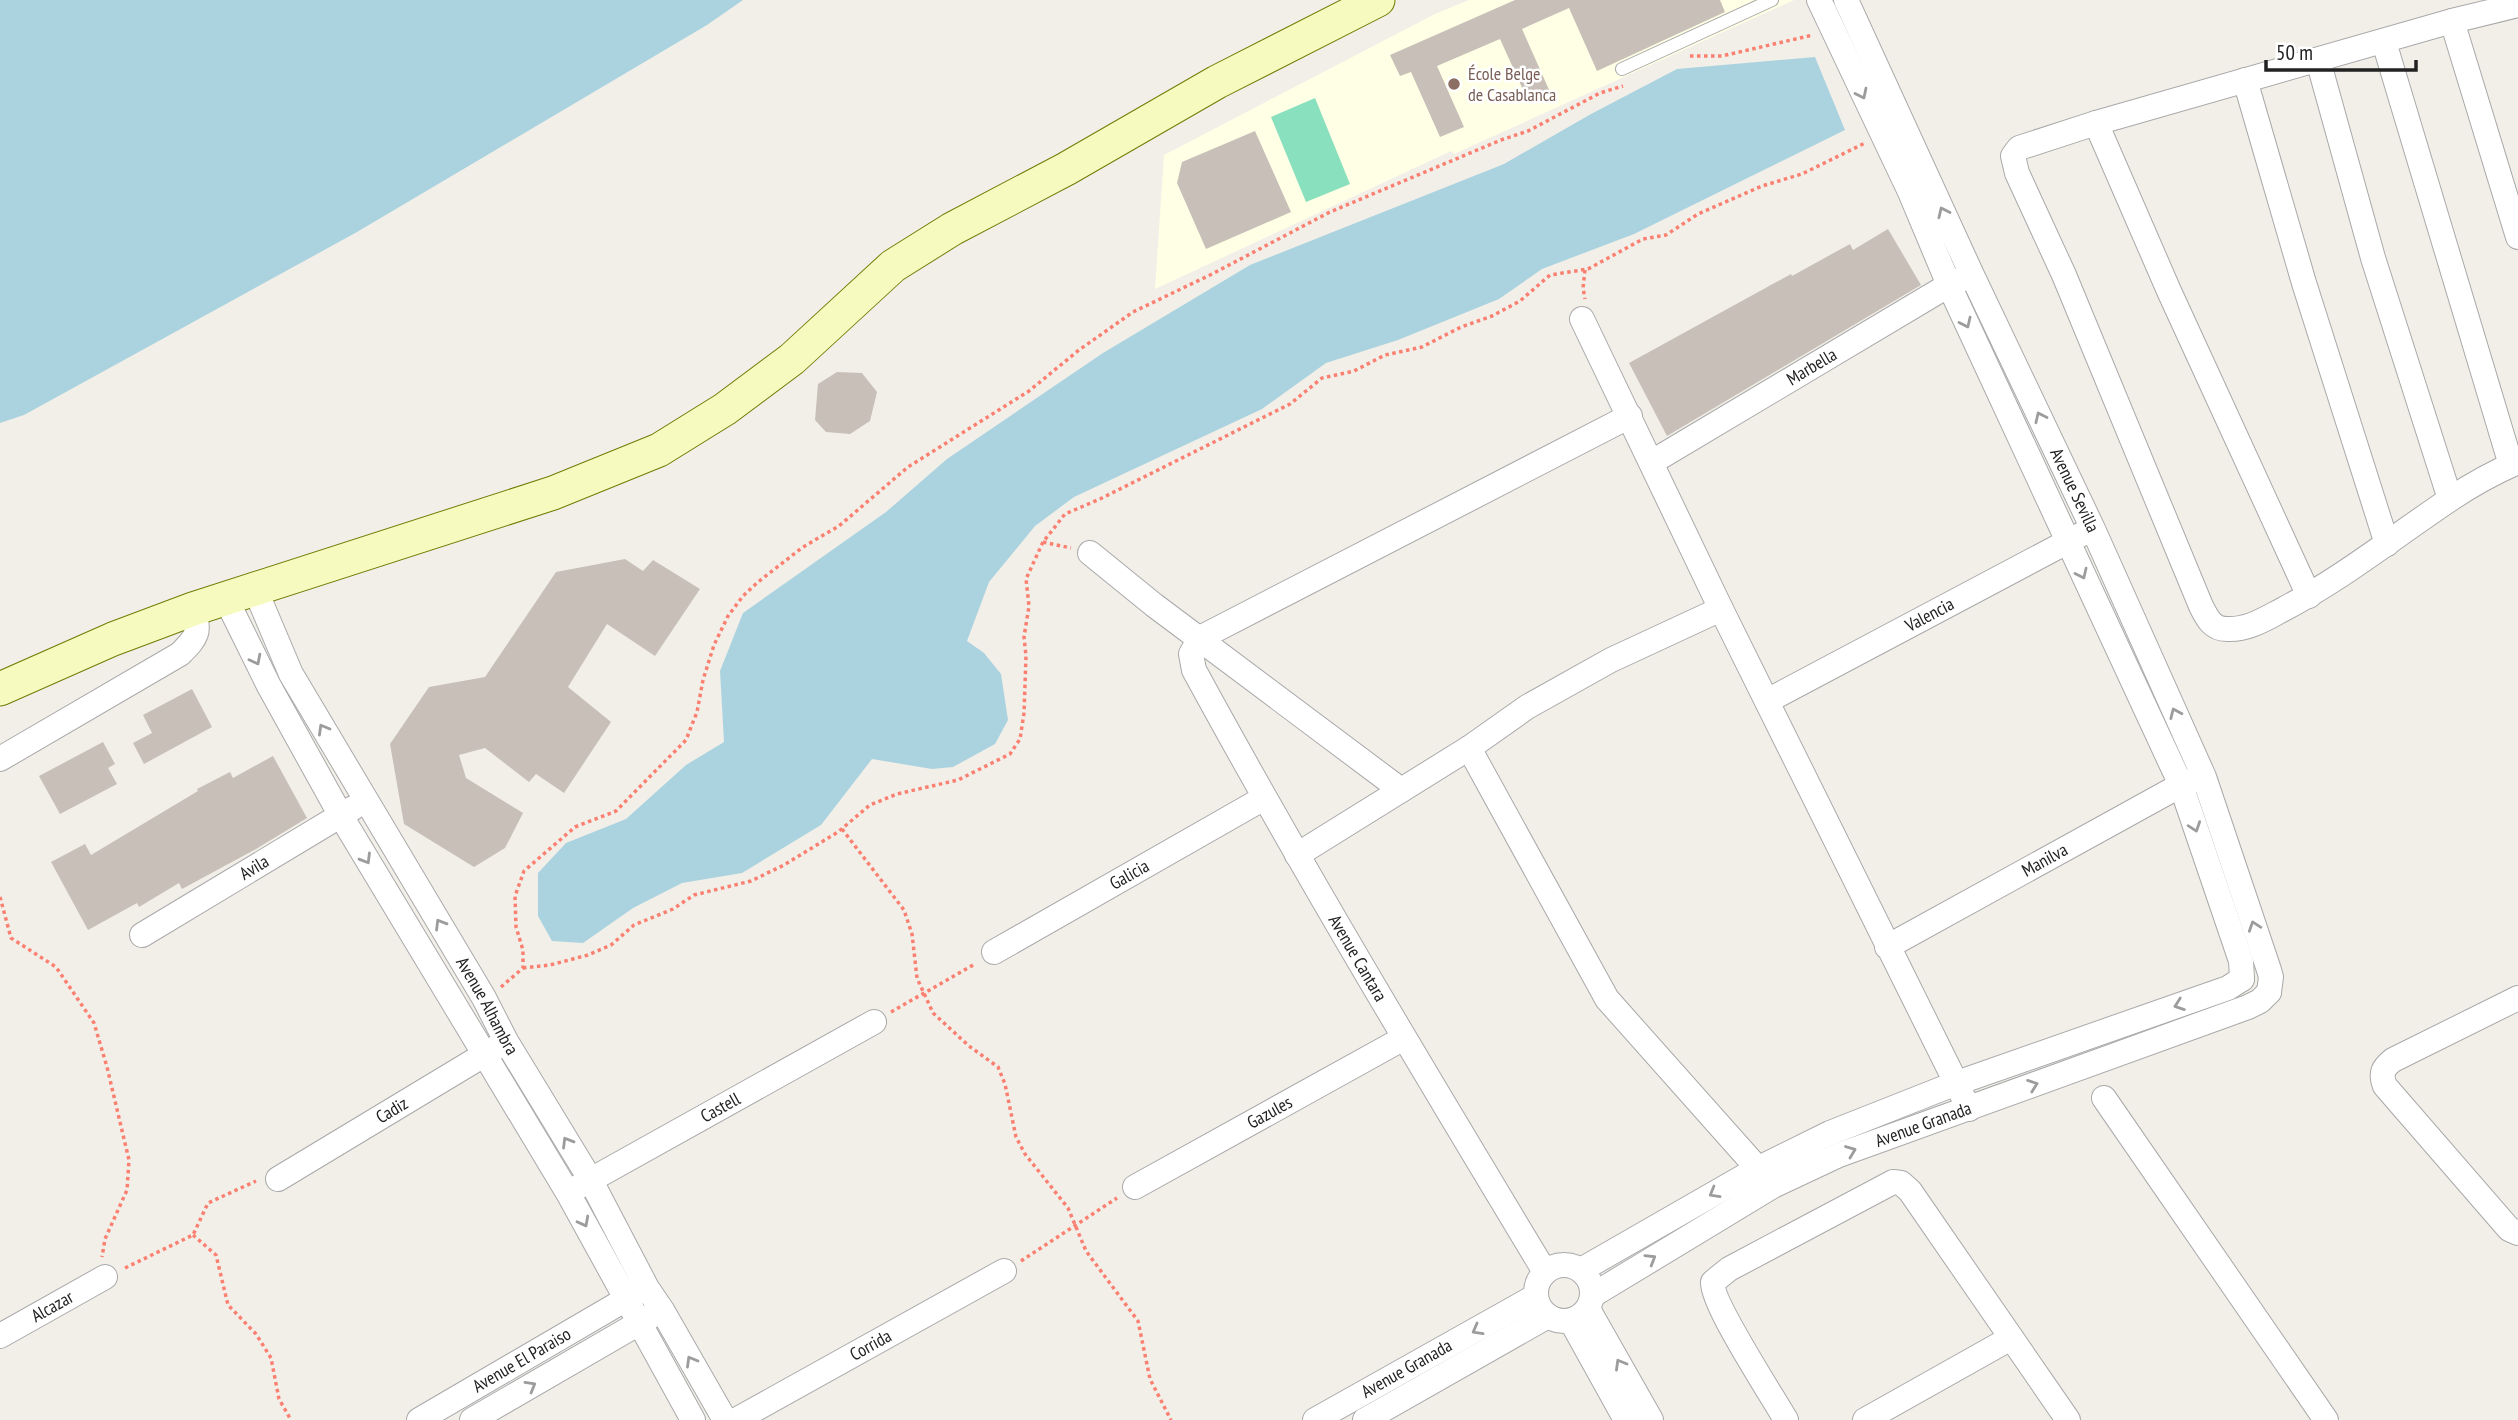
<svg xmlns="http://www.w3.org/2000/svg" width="2518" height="1420" font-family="'PT Sans Narrow',sans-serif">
<rect width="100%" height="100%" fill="#f2efe9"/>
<!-- education -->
<path fill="#ffffe5" d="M 1469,0 L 1794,0 L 1454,154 L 1451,151 L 1155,289 L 1164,155 L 1435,14 Z"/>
<!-- pitch -->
<path fill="#88e0be" d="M 1315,98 L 1350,184 L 1306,202 L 1271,117 Z"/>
<!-- water -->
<g fill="#aad3df">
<path d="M 0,0 L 743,0 L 707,25 L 357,232 L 24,415 L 0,423 Z"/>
<path d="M 1815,57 L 1845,130 L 1634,234 L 1542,269 L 1499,299 L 1398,340 L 1326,363 L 1262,409 L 1074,497 L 1035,526 L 989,582 L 967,641 L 984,653 L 1001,674 L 1008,720 L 995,744 L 953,767 L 932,769 L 872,759 L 821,825 L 742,873 L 682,883 L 633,908 L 583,943 L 552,941 L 538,916 L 538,873 L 566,843 L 626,819 L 686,765 L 724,742 L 720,671 L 743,613 L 886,512 L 947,459 L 1103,353 L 1250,265 L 1504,164 L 1591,114 L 1677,69 Z"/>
</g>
<!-- building -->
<g fill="#c7bfb8">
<path d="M 1515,0 L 1720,0 L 1725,12 L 1597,71 L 1569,8 L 1522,29 L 1550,92 L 1528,101 L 1500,39 L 1437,66 L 1464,127 L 1440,137 L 1411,72 L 1400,76 L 1390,55 Z"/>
<path d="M 1255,131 L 1291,212 L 1206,249 L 1177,183 L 1182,162 Z"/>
<path d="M 1888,229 L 1921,285 L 1667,436 L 1629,363 L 1791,274 L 1792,276 L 1850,244 L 1853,250 Z"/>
<path d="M 837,372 L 862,373 L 877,392 L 870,421 L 850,434 L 826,432 L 815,420 L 818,384 Z"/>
<path d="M 625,559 L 643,571 L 653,560 L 700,589 L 655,656 L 607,624 L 568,687 L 611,722 L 564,793 L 536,774 L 529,782 L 485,748 L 459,755 L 466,778 L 523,813 L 505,848 L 474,867 L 404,824 L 390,744 L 429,687 L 485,677 L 556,572 Z"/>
<path d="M 192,689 L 212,727 L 144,764 L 133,743 L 152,733 L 143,715 Z"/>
<path d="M 103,742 L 115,764 L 108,768 L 117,784 L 60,814 L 39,776 Z"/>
<path d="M 273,756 L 307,818 L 256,849 L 182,889 L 179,883 L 139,907 L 137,903 L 88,930 L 51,862 L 85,844 L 91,855 L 198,791 L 197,789 L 230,772 L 233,778 Z"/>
</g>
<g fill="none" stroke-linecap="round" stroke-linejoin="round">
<!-- lane casing -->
<g stroke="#a9a9a9" stroke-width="14">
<path id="lane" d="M 1622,69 L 1772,0"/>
</g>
<!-- street casing -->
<g stroke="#a9a9a9" stroke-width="26">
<g id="street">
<path d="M 1819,0 L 1910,192 L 1949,285 L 2181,785 L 2241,961 L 2242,979"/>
<path id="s1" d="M 1846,0 L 1972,275 L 2093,529 L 2204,777 L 2269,970 L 2271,977 L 2269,992"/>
<path d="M 2518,5 L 2452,21 L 2096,123 L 2019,148 L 2013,156 L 2017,173 L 2064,275 L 2201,606 C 2207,618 2212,629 2227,629 C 2248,630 2265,619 2282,610 C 2343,578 2395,536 2452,498 C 2473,484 2495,472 2518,462"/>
<path d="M 2452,21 L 2518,237"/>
<path d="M 2384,42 L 2511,465"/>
<path d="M 2318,60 L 2373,258 L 2450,499"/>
<path d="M 2245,80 L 2304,283 L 2387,544"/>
<path d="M 2096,123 L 2169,291 L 2309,596"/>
<path d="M 1582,319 L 1721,609 L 1969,1109"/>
<path id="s2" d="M 1652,462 L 1949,285 L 1962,279"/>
<path d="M 1090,553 L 1154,605 L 1401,790"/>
<path id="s3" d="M 255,589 L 291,674 L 484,998 L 506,1041 L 590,1179 L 647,1288 L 662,1310 L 725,1420"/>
<path d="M 226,599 L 269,686 L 341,816 L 568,1193 L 693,1420"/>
<path id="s4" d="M 1200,638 L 1191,654 L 1194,670 C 1305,874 1425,1073 1545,1272"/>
<path d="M 1200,638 L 1630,416"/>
<path id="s5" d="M 1767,701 L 2082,534"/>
<path d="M 1469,748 L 1607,999 L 1768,1180"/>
<path d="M 0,759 L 180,654 C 197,637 201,632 193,609"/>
<path d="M 1297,855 L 1469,748 L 1527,707 L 1611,660 L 1721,609"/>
<path id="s6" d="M 142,935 L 353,808"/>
<path id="s7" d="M 1887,947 L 2181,785 L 2194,780"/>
<path id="s8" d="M 994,952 L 1264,798"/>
<path d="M 2518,998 L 2393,1060 C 2383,1068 2380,1073 2385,1086 L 2509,1229 L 2518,1233"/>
<path d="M 2104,1098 L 2326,1420"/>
<path id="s9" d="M 278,1179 L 497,1047"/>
<path id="s10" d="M 578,1187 L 874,1022"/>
<path id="s11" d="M 1135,1187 L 1404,1038"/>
<circle cx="1564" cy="1293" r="28"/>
<path d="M 1581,1270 L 1757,1169 L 1830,1133 L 1954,1084 L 2228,988 L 2242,979"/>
<path id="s12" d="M 1593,1295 L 1773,1186 L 1839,1155 L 2248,1007 L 2260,1001 L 2269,992"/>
<path d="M 1588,1309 L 1651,1420"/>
<path d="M 1571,1321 L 1626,1420"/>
<path id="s13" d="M 0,1336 L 105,1277"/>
<path id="s14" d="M 419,1420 L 640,1291"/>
<path d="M 472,1420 L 653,1315"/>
<path id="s15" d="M 736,1420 L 1004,1271"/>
<path id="s16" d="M 1315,1420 L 1536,1296"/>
<path d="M 1365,1420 L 1548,1316"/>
<path d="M 1786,1420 C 1773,1397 1710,1301 1713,1282 L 1729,1269 L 1893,1182 L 1901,1183 L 1910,1191 L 2068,1420"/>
<path d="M 1865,1420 L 2011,1338"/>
</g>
</g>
<!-- secondary casing -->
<g stroke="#707d05" stroke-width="35">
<path id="secondary" d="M 0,689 L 113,639 L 193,609 L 553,493 L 659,450 L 725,409 L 792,359 L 893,266 L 952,229 L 1066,169 L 1217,82 L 1378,0"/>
</g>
<!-- path -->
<g stroke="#fa8072" stroke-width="3.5" stroke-dasharray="3.5 3.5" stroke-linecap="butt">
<path d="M 1690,56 L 1722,56 L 1813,35"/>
<path d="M 1585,270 L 1583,288 L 1585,299"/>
<path d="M 1043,542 L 1071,548"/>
<path d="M 842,829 L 904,910 L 912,934 L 917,978 L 933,1013 L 969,1046 L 998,1067 L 1005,1084 L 1016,1137 L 1025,1154 L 1068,1208 L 1086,1251 L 1138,1321 L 1150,1379 L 1171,1420"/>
<path d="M 0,897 L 11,938 L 56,967 L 94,1023 L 107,1067 L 129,1160 L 127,1190 L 105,1239 L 102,1257"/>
<path d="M 523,968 L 550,965 L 588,955 L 611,945 L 634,925 L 673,909 L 694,895 L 751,881 L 784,865 L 838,832 L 870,805 L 897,794 L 958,780 L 1010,754 L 1020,739 L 1024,713 L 1026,656 L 1024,637 L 1029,606 L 1026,579 L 1043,542 L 1065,514 L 1100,499 L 1290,404 L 1322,378 L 1354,371 L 1385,355 L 1422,347 L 1461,327 L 1492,316 L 1520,301 L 1550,275 L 1588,269 L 1643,239 L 1666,235 L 1698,214 L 1762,186 L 1802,174 L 1865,143"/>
<path d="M 501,987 L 523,968 L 523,950 L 516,927 L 515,896 L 524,871 L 575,827 L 616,811 L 686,740 L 697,712 L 703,680 L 714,645 L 728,616 L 743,596 L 758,582 L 803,547 L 839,526 L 908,467 L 1029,391 L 1079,350 L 1133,312 L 1210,275 L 1330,212 L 1501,140 L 1528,131 L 1600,93 L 1623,86"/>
<path d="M 891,1012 L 975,964"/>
<path d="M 193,1235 L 216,1255 L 228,1305 L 256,1334 L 271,1358 L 279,1399 L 291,1420"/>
<path d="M 1021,1261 L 1117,1198"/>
<path d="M 125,1268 L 193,1235 L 208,1203 L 256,1181"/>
</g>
<!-- lane -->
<use href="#lane" stroke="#fff" stroke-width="12"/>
<!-- street -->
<use href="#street" stroke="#fff" stroke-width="24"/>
<!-- secondary -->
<use href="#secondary" stroke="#f7fabf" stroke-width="33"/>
</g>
<!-- one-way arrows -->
<defs><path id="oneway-chevron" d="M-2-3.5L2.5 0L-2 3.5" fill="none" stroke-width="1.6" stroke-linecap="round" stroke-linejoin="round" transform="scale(1.75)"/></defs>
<g stroke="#9c9c9c">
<use href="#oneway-chevron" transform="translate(1862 94) rotate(64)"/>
<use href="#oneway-chevron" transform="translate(1943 212) rotate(-115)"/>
<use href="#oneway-chevron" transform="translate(1966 323) rotate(65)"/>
<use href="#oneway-chevron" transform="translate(2040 417) rotate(-115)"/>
<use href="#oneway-chevron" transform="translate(2082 574) rotate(65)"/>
<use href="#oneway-chevron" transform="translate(256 660) rotate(63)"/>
<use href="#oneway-chevron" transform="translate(2175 713) rotate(-114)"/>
<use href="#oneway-chevron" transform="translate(323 729) rotate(-120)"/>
<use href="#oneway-chevron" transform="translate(2195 827) rotate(71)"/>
<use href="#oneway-chevron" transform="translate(366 859) rotate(59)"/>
<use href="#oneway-chevron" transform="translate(440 924) rotate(-121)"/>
<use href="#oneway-chevron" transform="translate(2254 926) rotate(-109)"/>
<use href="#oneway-chevron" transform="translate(2179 1005) rotate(161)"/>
<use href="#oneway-chevron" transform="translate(2033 1085) rotate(-20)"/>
<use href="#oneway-chevron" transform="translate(567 1142) rotate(-121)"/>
<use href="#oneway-chevron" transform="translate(1851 1151) rotate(-21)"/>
<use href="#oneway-chevron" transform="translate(1714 1193) rotate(150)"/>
<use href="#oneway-chevron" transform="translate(584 1222) rotate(62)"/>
<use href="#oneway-chevron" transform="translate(1651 1259) rotate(-31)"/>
<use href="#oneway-chevron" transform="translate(1477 1330) rotate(151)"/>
<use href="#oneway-chevron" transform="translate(691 1361) rotate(-120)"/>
<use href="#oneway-chevron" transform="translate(1620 1364) rotate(-120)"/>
<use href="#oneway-chevron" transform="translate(531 1386) rotate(-30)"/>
</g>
<!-- markers -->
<circle fill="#8d6e63" stroke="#fff" stroke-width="2.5" cx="1454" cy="84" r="7"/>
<g text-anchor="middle" stroke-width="5" stroke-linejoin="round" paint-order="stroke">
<!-- education labels -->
<g font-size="18" fill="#785e54" stroke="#fff" text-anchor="start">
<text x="1468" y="80">École Belge<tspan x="1468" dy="21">de Casablanca</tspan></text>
</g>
<!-- street labels -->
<g font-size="18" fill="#222" stroke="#fff">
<text dy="6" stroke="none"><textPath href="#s2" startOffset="186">Marbella</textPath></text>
<text dy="6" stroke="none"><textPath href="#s1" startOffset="541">Avenue Sevilla</textPath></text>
<text dy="6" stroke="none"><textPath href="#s5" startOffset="184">Valencia</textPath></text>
<text dy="6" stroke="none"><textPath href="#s7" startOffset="180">Manilva</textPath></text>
<text dy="6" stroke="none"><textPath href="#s6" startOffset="131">Avila</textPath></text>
<text dy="6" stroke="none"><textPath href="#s8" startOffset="156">Galicia</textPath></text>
<text dy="6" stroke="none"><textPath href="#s4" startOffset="366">Avenue Cantara</textPath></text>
<text dy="6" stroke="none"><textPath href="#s3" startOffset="478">Avenue Alhambra</textPath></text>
<text dy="6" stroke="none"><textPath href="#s10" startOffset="163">Castell</textPath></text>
<text dy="6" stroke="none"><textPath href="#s9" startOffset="133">Cadiz</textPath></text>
<text dy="6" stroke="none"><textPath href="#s11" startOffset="154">Gazules</textPath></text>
<text dy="6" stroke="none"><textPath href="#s12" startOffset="373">Avenue Granada</textPath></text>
<text dy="6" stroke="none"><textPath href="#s13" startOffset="60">Alcazar</textPath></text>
<text dy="6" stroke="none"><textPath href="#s15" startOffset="154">Corrida</textPath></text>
<text dy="6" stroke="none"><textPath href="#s14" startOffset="119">Avenue El Paraiso</textPath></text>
<text dy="6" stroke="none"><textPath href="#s16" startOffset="105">Avenue Granada</textPath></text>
</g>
</g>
<!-- scale -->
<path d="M2266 60v10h150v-10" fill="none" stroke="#222222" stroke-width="3.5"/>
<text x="2276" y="60" font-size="21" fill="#222222" stroke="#ffffff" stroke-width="5" paint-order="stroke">50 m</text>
</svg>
